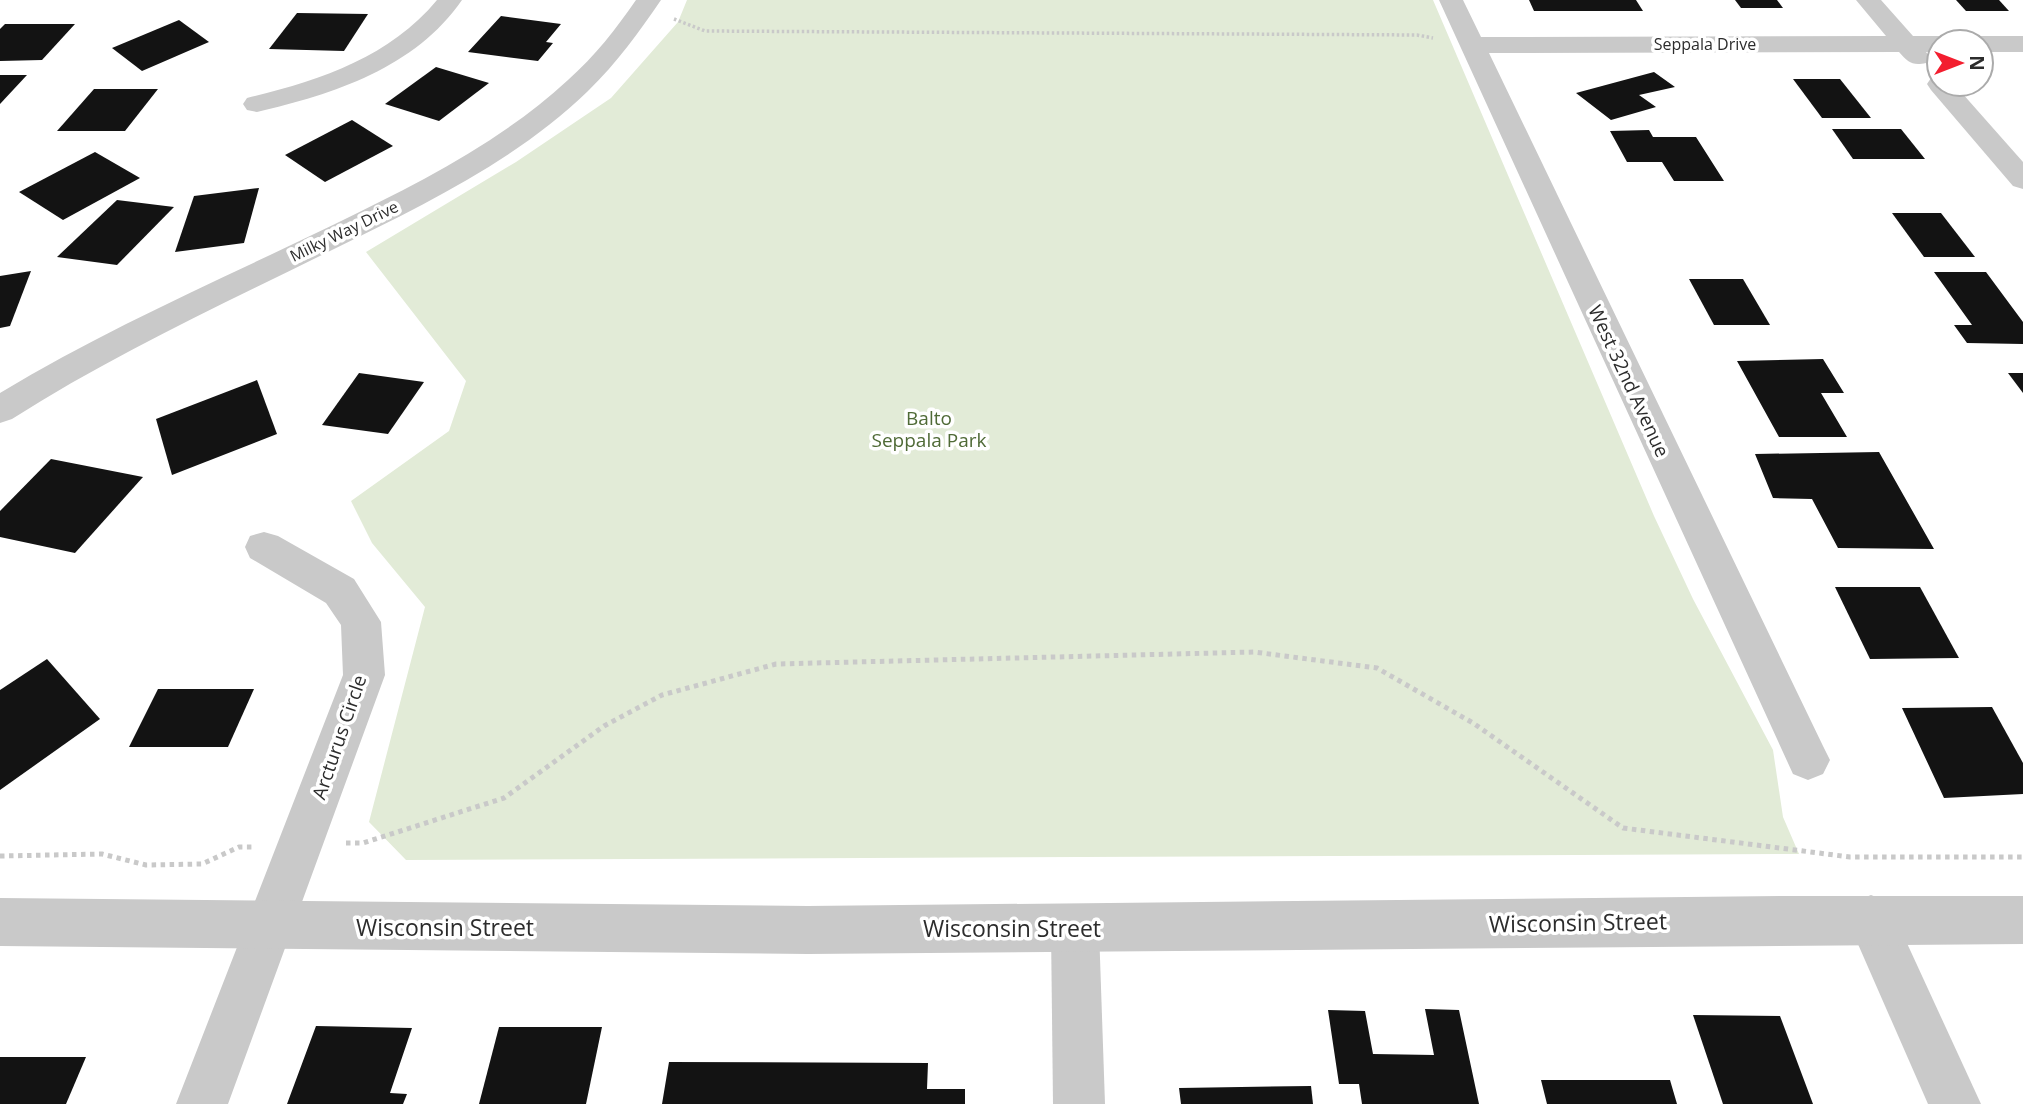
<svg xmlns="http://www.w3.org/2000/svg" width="2023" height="1104" font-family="'Open Sans',sans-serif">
<rect width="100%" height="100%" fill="#fff"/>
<!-- green -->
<path fill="#e2ebd7" d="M 687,0 L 1433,0 L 1654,516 L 1693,599 L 1773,750 L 1783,817 L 1799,854 L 406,860 L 369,822 L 425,607 L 372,543 L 351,501 L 449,431 L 466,381 L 366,252 L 516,162 L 611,98 L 678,22 Z"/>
<!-- building -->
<g fill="#131313">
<path d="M 1529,0 L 1636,0 L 1643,11 L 1534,11 Z"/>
<path d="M 1735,0 L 1777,0 L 1783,8 L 1741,8 Z"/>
<path d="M 1956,0 L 1999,0 L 2009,11 L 1966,11 Z"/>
<path d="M 297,13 L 368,14 L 344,51 L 269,49 Z"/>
<path d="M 501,16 L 561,24 L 546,42 L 553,43 L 538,61 L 468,52 Z"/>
<path d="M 179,20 L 209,42 L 142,71 L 112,48 Z"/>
<path d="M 5,24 L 75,24 L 42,60 L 0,61 L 0,29 Z"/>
<path d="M 436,67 L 489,83 L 439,121 L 385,104 Z"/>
<path d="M 1654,72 L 1675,87 L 1639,95 L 1656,107 L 1611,120 L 1576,93 Z"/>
<path d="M 0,75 L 27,75 L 0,104 Z"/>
<path d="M 1793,79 L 1840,79 L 1871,118 L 1822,118 Z"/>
<path d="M 94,89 L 158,89 L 125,131 L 57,131 Z"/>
<path d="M 352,120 L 393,146 L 325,182 L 285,155 Z"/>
<path d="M 1832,129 L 1901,129 L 1925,159 L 1853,159 Z"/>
<path d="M 1649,130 L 1653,137 L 1696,137 L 1724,181 L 1674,181 L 1662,162 L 1627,162 L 1610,131 Z"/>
<path d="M 95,152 L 140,178 L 63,220 L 19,192 Z"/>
<path d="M 259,188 L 244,243 L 175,252 L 194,196 Z"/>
<path d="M 117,200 L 174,207 L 117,265 L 57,257 Z"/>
<path d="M 1892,213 L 1941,213 L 1975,257 L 1924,257 Z"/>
<path d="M 31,271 L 10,326 L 0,328 L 0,276 Z"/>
<path d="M 1934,272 L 1986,272 L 2023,322 L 2023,344 L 1967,343 L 1954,325 L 1972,325 Z"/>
<path d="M 1689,279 L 1743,279 L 1770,325 L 1714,325 Z"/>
<path d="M 1823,359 L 1844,393 L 1821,393 L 1847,437 L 1779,437 L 1737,361 Z"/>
<path d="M 359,373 L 424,382 L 388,434 L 322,425 Z"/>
<path d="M 2008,373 L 2023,373 L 2023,393 Z"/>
<path d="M 257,380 L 277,434 L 172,475 L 156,419 Z"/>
<path d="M 1879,452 L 1934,549 L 1838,548 L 1812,499 L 1773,498 L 1755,454 Z"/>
<path d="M 51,459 L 143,477 L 75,553 L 0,537 L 0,511 Z"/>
<path d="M 1835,587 L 1920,587 L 1959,658 L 1870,659 Z"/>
<path d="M 47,659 L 100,719 L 0,790 L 0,690 Z"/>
<path d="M 158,689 L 254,689 L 228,747 L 129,747 Z"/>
<path d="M 1992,707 L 2023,763 L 2023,794 L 1944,798 L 1902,708 Z"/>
<path d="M 1425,1009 L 1459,1010 L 1479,1104 L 1362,1104 L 1359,1084 L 1339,1084 L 1328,1010 L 1365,1011 L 1373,1054 L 1434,1055 Z"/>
<path d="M 1693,1015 L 1780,1016 L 1813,1104 L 1723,1104 Z"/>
<path d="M 316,1026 L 412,1028 L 390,1093 L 407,1094 L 403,1104 L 287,1104 Z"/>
<path d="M 499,1027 L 602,1027 L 586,1104 L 479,1104 Z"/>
<path d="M 0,1057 L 86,1057 L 66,1104 L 0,1104 Z"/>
<path d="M 669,1062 L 928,1063 L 927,1089 L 965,1089 L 965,1104 L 662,1104 Z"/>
<path d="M 1541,1080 L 1670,1080 L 1677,1104 L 1547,1104 Z"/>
<path d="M 1311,1086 L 1313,1104 L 1181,1104 L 1179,1088 Z"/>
</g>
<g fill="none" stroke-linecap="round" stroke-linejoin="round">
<!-- path-far1 -->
<path stroke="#c9c9c9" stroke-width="3.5" stroke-dasharray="2.5 2.5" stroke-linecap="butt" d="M 674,19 L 705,31 L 1417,35 L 1433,38"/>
<!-- path -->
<g stroke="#c9c9c9" stroke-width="5" stroke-dasharray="4.5 4.5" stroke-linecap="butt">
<path d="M 346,843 L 363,843 L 504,798 L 604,726 L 662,695 L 776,664 L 1254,652 L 1377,668 L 1473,723 L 1623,828 L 1850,857 L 2023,857"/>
<path d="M 0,856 L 102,854 L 146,865 L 202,864 L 239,847 L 253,847"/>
</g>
<!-- minor -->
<g fill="#c9c9c9" fill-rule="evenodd">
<path d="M 437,0 L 462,0 C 415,68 334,94 257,112 L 247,110 L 243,104 L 247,98 C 318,81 389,58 437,0 Z"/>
<path d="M 636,0 L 661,0 C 639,32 617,63 588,91 C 516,161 421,206 332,250 C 223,304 114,354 12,419 L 0,423 L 0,393 C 107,328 222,279 335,224 C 417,184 501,142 568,80 C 595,56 616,29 636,0 Z"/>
<path d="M 1439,0 L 1463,0 L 1481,37 L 1886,36 L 1856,0 L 1881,0 L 1913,36 L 1939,36 L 1951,42 L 1939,42 L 1939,52 L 1926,52 L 1930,57 L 1926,63 C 1912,66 1908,62 1899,52 L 1489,53 L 1823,746 L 1830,760 L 1823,774 L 1808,780 L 1793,774 Z"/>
<path d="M 1981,36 L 2023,36 L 2023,52 L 1981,52 L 1981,42 L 1969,42 Z"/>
<path d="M 1939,76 L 1939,84 L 1954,84 L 2023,162 L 2023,189 L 2013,186 L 1931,90 L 1927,84 L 1931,78 Z"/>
<path d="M 264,532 L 278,536 L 354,579 L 381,622 L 385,675 L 228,1104 L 176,1104 L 343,675 L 341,625 L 326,603 L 250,558 L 245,547 L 250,536 Z"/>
<path d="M 1871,895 L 1888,902 L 1981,1104 L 1928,1104 L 1847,919 L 1854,902 Z"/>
<path d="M 1075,905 L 1092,912 L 1099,929 L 1105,1104 L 1053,1104 L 1051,929 L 1058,912 Z"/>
</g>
<!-- tertiary -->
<path fill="#c9c9c9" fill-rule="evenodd" d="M 1787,896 L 2023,896 L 2023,944 L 808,954 L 0,946 L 0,898 L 808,906 Z"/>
</g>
<g text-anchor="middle" stroke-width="7" stroke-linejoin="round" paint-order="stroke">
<!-- far-street labels -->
<g font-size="16" fill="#2c2c2c" stroke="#fff">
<text x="1705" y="50">Seppala Drive</text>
<text transform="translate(344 231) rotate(-26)" y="6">Milky Way Drive</text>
</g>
<!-- street labels -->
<g font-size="19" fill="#2c2c2c" stroke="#fff">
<text transform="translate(1629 381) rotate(65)" y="7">West 32nd Avenue</text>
<text transform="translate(339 737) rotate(-71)" y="7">Arcturus Circle</text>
</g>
<!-- park labels -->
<g font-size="19" fill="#4f6a36" stroke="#fff">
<text x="929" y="425">Balto<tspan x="929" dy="22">Seppala Park</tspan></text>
</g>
<!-- near-street labels -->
<g font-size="23" fill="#2c2c2c" stroke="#fff">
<text transform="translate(1578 923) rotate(-1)" y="8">Wisconsin Street</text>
<text x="445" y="936">Wisconsin Street</text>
<text x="1012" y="937">Wisconsin Street</text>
</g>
</g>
<!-- north arrow -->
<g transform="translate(1960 63) rotate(90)"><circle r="33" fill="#ffffff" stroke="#ababab" stroke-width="2"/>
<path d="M0-5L12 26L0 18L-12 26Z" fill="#f31e2f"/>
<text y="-10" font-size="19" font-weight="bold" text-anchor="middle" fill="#2c2c2c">N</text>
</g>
</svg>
